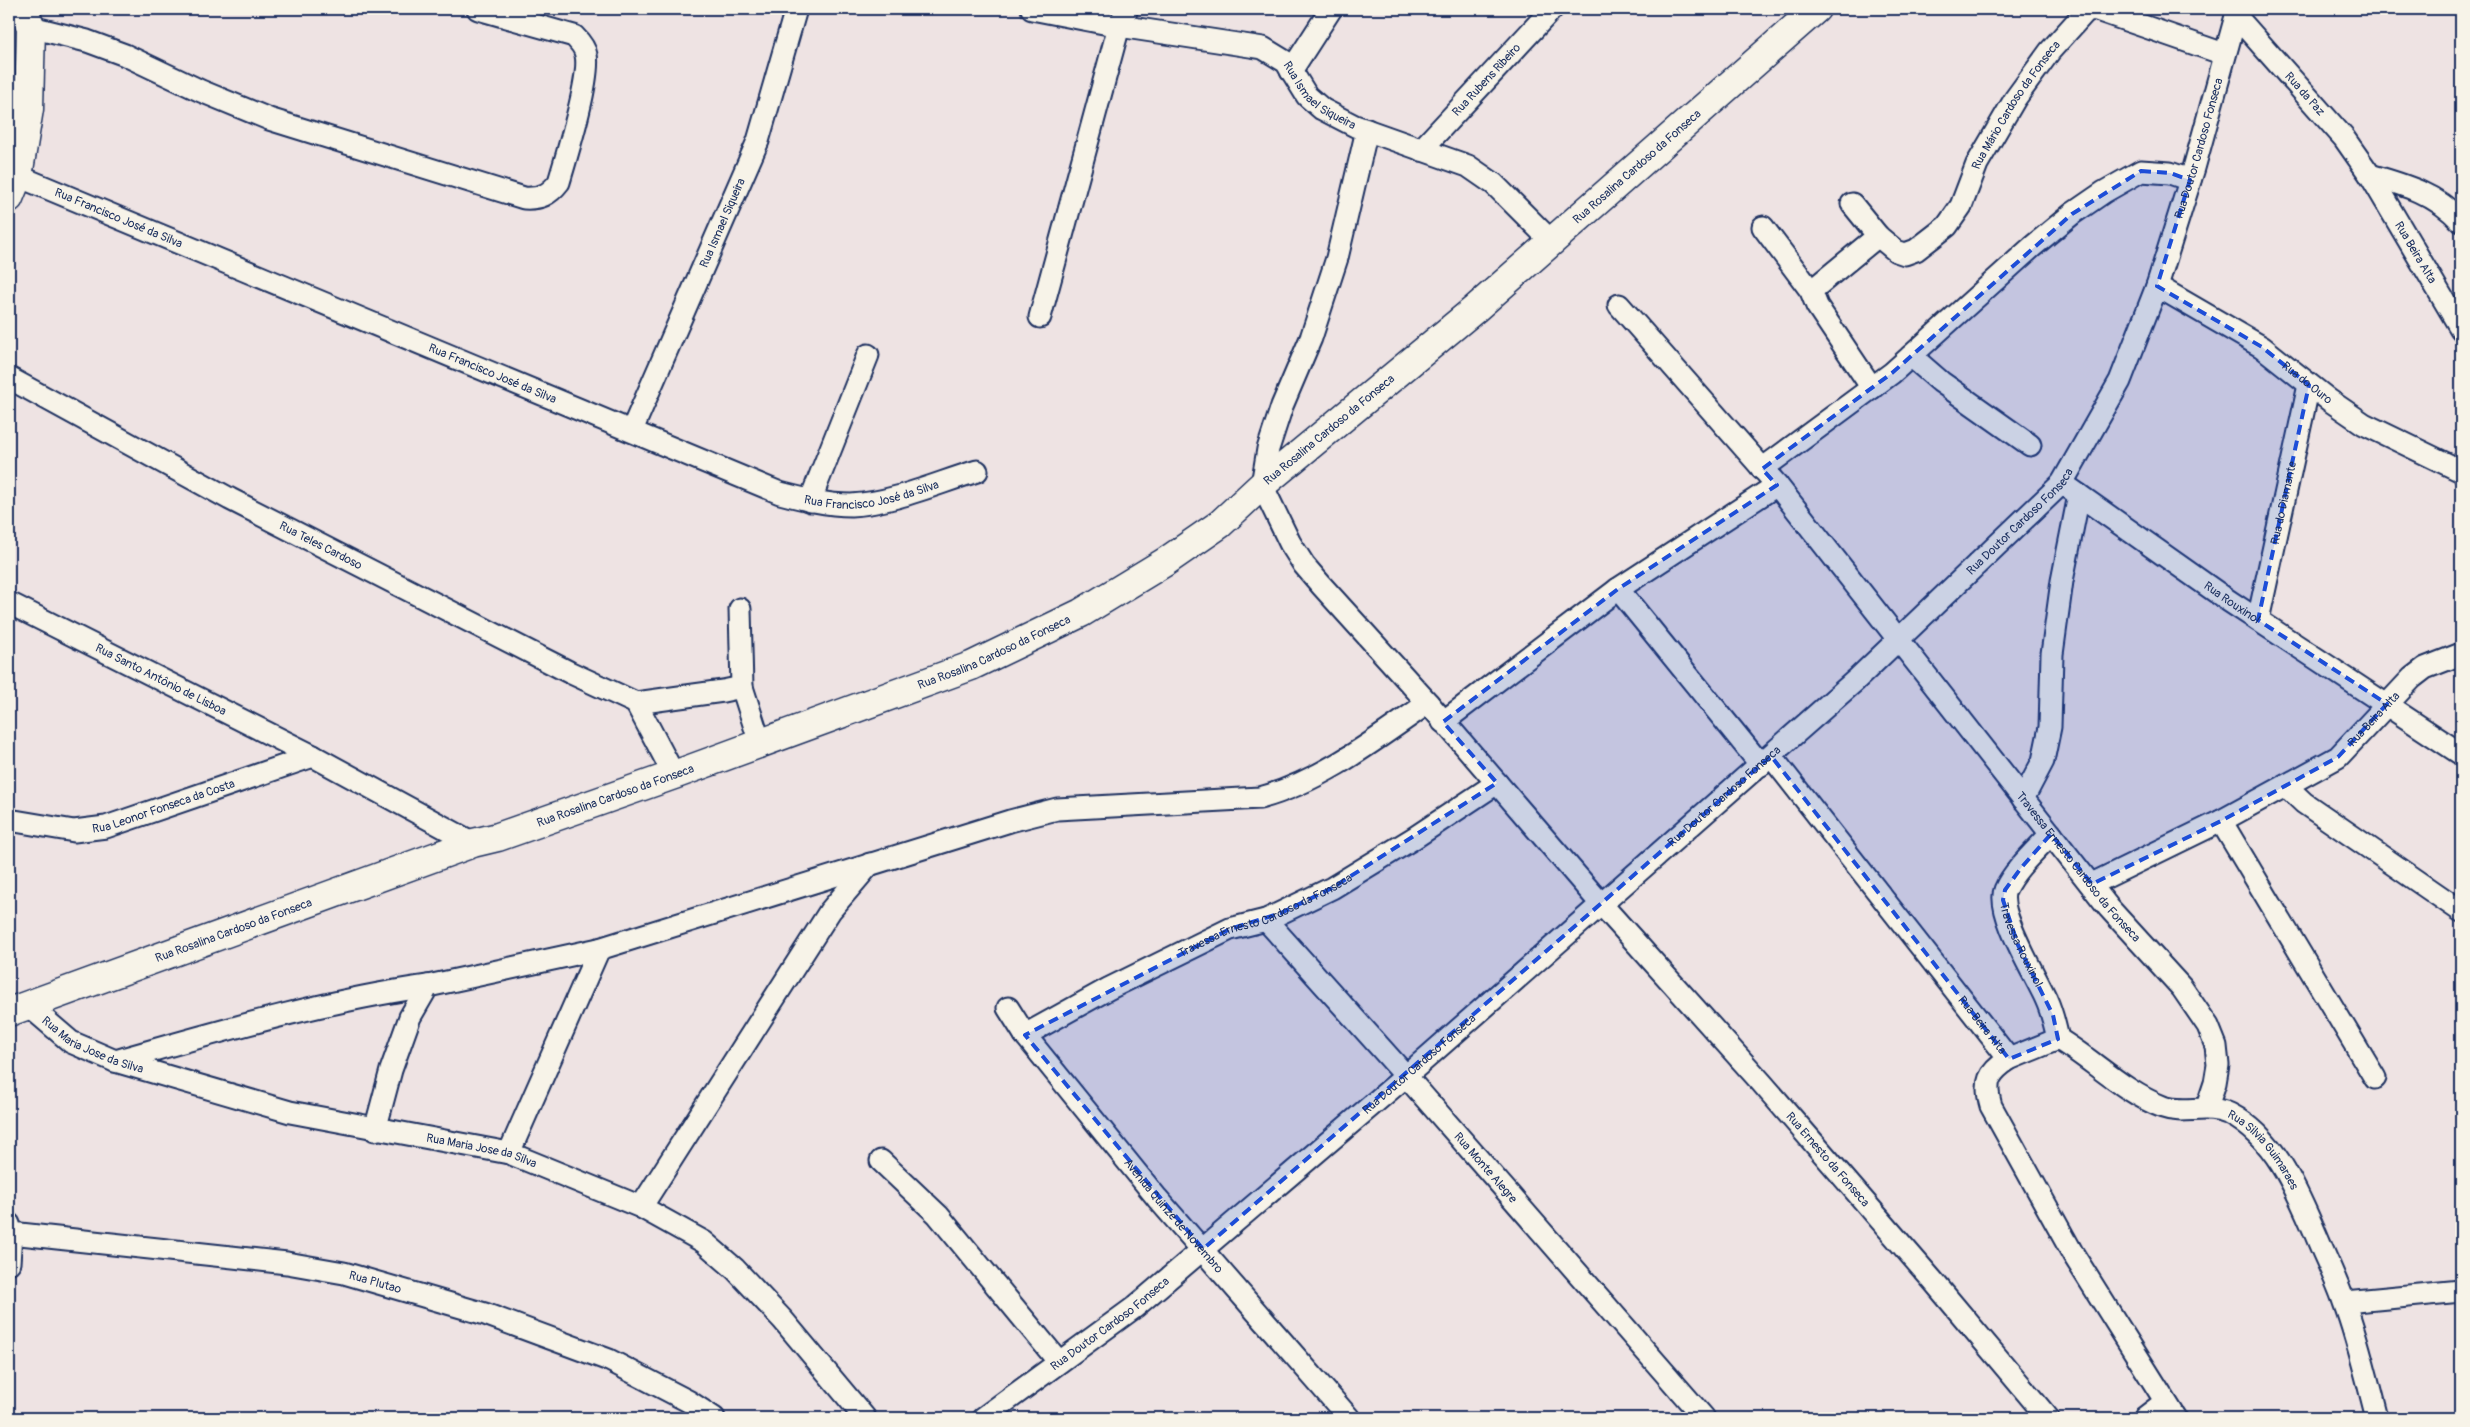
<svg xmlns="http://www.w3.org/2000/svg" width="2470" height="1427" font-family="Pangolin,sans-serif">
<rect width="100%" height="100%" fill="#eee3e3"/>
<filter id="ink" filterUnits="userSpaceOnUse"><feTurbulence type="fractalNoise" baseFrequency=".02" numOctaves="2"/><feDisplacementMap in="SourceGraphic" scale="10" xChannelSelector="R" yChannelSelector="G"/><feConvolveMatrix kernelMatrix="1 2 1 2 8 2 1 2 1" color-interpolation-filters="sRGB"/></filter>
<g filter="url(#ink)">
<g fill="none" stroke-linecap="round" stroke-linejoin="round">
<!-- street casing -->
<g stroke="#1b2f5e" stroke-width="25">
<g id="street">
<path id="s1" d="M 1032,9 L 1119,26 L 1263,48 L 1286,62 L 1307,96 L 1322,109 L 1355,126 L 1468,166 L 1494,184 L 1551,241"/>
<path id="s2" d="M 2236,16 L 2344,138 L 2370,175 L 2461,329"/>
<path d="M 31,27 L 87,41 L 125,55 L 201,91 L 269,119 L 524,198 C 540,199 549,195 559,182 C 566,158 591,77 586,55 C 585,48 579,41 574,36 L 478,9"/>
<path d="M 1291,71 L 1331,9"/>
<path id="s3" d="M 1367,130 L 1337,258 L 1311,338 L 1282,406 L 1268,449 L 1262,485 L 1290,543 L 1304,565 L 1322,586 L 1428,703 L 1602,905 L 1761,1082 L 1934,1282 L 2048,1418"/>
<path id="s4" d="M 1421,150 L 1552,9"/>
<path d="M 2370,175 C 2405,185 2436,194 2461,221"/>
<path id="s5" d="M 18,176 L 780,493 C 803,499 827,505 851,505 C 893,503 937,483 977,471"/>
<path id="s6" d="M 1852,204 L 1878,236 L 1896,251 L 1905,254 L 1916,250 L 1947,226 L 1961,206 L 1977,164 L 2015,99 L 2050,51 L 2086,11 L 2094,9 L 2224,54"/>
<path d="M 1763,227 L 1811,291 L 1817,306 L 1872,388"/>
<path id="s7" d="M 2157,286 L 2262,347 L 2329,400 L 2364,424 L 2461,471"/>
<path d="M 1811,291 L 1878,236"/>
<path id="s8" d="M 1619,305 L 1777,485 L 2109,908 L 2182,988 L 2208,1026 L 2216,1046 L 2218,1065 L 2215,1083 L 2207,1107"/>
<path d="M 1040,317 L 1119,26 L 1127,9"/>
<path d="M 1911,356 L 1941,382 L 2030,445"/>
<path id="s9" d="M 9,378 L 230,499 L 569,672 L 636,703"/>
<path id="s10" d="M 632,430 L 758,141 L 796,9"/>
<path d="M 1762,469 L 1892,373 L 2032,247 L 2072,214 L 2104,192 L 2141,171 L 2170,173 L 2190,180"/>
<path id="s11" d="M 2062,483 L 2229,601 L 2461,754"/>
<path d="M 810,501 L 868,355"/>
<path d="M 1618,589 L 1761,765"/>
<path id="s12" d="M 9,603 L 313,756 L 473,843"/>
<path d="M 740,609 L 742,687 L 760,743"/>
<path id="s13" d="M 2258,620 L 2309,385"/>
<path d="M 1443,722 L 1618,589 L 1777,485"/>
<path id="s14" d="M 1771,756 L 2009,1059 C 1988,1073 1984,1082 1991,1106 L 2073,1254 L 2176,1418"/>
<path d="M 674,775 L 636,703 L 723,691 L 742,687"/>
<path d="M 2286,786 L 2304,803 L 2461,911"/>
<path d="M 2023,799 L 2043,761 L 2050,727 L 2052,654 L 2062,581 L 2079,495"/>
<path id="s15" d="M 9,820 L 74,831 L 106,827 L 313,756"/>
<path d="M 2221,821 L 2375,1078"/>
<path id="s16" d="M 2051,834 C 2037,849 2013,871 2005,890 C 1996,912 2036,976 2046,999 C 2052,1012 2055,1025 2058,1039"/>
<path id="s17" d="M 2092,884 L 2221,821 L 2338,757 L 2412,678 L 2425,668 L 2461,654"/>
<path id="s18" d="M 1266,920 L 1406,1076 L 1704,1418"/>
<path id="s19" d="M 29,1006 L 71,1042 L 115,1061 L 290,1112 L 509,1153 L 641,1207 L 704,1242 L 735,1269 L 783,1320 L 865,1418"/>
<path id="s20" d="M 1008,1008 L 1025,1035 L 1157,1198 L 1349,1418"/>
<path id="s21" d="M 1025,1035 L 1108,989 L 1230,929 L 1266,920 L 1332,888 L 1414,838 L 1497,783"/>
<path id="s22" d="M 2009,1059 L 2058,1039 C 2093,1060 2124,1092 2163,1107 C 2185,1115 2206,1103 2230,1114 C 2276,1138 2297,1191 2316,1235 C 2325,1257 2336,1279 2344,1302 C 2358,1339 2367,1380 2377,1418"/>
<path d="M 115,1061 C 218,1032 322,1001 428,986"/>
<path d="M 375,1130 L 391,1070 L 410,1017 L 428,986 L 599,949 L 1010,821 L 1057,809 L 1260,798 C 1322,781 1375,740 1428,703"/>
<path d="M 509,1153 L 599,949"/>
<path d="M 881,1161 L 938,1215 L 1059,1362"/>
<path d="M 641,1207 L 830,911 L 870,864"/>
<path d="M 9,1224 L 11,1233 L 9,1263"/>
<path id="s23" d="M 11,1233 L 287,1263 L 344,1273 L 485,1314 L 609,1360 L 688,1401 L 714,1418"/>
<path d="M 2345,1302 L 2461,1291"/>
<path id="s24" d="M 983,1418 L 1135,1307 L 1406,1076 L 1856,680 L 2062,483 L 2120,381 L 2157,286 L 2194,168 L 2236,16 L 2236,9"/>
<path d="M 2144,1418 L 2165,1402"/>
</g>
</g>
<!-- secondary casing -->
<g stroke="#1b2f5e" stroke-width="31">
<g id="secondary">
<path id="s25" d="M 9,1012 L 473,843 L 498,837 L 674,775 L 971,666 L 1081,613 L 1165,562 L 1220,524 L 1262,485 L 1475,309 L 1816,9"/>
</g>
</g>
<!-- primary casing -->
<g stroke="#1b2f5e" stroke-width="31">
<path id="primary" d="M 9,198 L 18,176 L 29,109 L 31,27 L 23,9"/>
</g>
<!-- street -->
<use href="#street" stroke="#f7f3e8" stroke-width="21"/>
<!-- secondary -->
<use href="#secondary" stroke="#f7f3e8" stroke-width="28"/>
<!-- primary -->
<use href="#primary" stroke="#f7f3e8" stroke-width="28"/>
</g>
</g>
<!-- marked area -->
<path fill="#1d4ed8" fill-opacity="0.2" stroke="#1d4ed8" stroke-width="4" stroke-dasharray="10 6" stroke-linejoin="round" d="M 2141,171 L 2170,173 L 2190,180 L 2157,286 L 2262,347 L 2309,385 L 2258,620 L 2387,704 L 2338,757 L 2221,821 L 2092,884 L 2051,834 L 2021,868 L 2005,890 L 2003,900 L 2018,945 L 2053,1015 L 2058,1039 L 2009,1059 L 1771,756 L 1203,1249 L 1025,1035 L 1230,929 L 1281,913 L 1332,888 L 1497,783 L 1443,722 L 1618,589 L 1777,485 L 1762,469 L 1892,373 L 2072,214 Z"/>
<g text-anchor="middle" stroke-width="4" stroke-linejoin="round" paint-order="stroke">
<!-- street labels -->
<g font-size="12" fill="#1b2f5e" stroke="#f7f3e8">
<text dy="4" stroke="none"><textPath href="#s4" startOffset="96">Rua Rubens Ribeiro</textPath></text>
<text dy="4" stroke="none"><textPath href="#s1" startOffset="310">Rua Ismael Siqueira</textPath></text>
<text dy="4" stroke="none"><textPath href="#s2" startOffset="104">Rua da Paz</textPath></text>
<text dy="4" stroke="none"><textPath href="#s6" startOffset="265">Rua Mário Cardoso da Fonseca</textPath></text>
<text dy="4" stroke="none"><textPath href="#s24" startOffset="1792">Rua Doutor Cardoso Fonseca</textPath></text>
<text dy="4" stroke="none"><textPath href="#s25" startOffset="1859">Rua Rosalina Cardoso da Fonseca</textPath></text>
<text dy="4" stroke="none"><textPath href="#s5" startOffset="109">Rua Francisco José da Silva</textPath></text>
<text dy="4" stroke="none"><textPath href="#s10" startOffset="226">Rua Ismael Siqueira</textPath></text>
<text dy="4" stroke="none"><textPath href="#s2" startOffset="298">Rua Beira Alta</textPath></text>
<text dy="4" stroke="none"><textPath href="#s5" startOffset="514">Rua Francisco José da Silva</textPath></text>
<text dy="4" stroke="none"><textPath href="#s7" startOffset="179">Rua do Ouro</textPath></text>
<text dy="4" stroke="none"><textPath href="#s25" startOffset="1454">Rua Rosalina Cardoso da Fonseca</textPath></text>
<text dy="4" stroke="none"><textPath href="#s5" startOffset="919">Rua Francisco José da Silva</textPath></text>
<text dy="4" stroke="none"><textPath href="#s13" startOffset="120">Rua do Diamante</textPath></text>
<text dy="4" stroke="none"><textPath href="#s24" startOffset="1372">Rua Doutor Cardoso Fonseca</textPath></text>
<text dy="4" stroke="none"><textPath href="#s9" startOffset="354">Rua Teles Cardoso</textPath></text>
<text dy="4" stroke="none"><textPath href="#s11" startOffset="208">Rua Rouxinol</textPath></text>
<text dy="4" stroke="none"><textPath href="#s25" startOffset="1049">Rua Rosalina Cardoso da Fonseca</textPath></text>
<text dy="4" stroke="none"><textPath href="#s12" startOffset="170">Rua Santo Antônio de Lisboa</textPath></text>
<text dy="4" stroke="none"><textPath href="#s17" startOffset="329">Rua Beira Alta</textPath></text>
<text dy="4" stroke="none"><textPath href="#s25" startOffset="644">Rua Rosalina Cardoso da Fonseca</textPath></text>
<text dy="4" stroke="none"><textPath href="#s24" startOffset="968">Rua Doutor Cardoso Fonseca</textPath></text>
<text dy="4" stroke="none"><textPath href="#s15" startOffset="159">Rua Leonor Fonseca da Costa</textPath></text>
<text dy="4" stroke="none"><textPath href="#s8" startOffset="726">Travessa Ernesto Cardoso da Fonseca</textPath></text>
<text dy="4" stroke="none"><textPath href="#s21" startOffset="269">Travessa Ernesto Cardoso da Fonseca</textPath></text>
<text dy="4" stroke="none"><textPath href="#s25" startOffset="239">Rua Rosalina Cardoso da Fonseca</textPath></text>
<text dy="4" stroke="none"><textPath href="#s16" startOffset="131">Travessa Rouxinol</textPath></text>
<text dy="4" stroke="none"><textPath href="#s14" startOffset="342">Rua Beira Alta</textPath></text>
<text dy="4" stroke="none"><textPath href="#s19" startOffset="76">Rua Maria Jose da Silva</textPath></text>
<text dy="4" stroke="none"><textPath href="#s24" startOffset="562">Rua Doutor Cardoso Fonseca</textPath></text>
<text dy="4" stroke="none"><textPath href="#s19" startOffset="481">Rua Maria Jose da Silva</textPath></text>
<text dy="4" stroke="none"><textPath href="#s22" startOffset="296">Rua Silvia Guimaraes</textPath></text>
<text dy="4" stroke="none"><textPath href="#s3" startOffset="1254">Rua Ernesto da Fonseca</textPath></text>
<text dy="4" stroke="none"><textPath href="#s18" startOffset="331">Rua Monte Alegre</textPath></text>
<text dy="4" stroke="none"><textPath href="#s20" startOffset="266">Avenida Quinze de Novembro</textPath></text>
<text dy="4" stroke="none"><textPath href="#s23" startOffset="368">Rua Plutao</textPath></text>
<text dy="4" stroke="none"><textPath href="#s24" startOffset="158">Rua Doutor Cardoso Fonseca</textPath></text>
</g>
</g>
<!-- margin -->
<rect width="2470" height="1427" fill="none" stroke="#f7f3e8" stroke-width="30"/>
<rect x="15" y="15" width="2440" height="1397" fill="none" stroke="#1b2f5e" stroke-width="2" filter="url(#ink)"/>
</svg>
